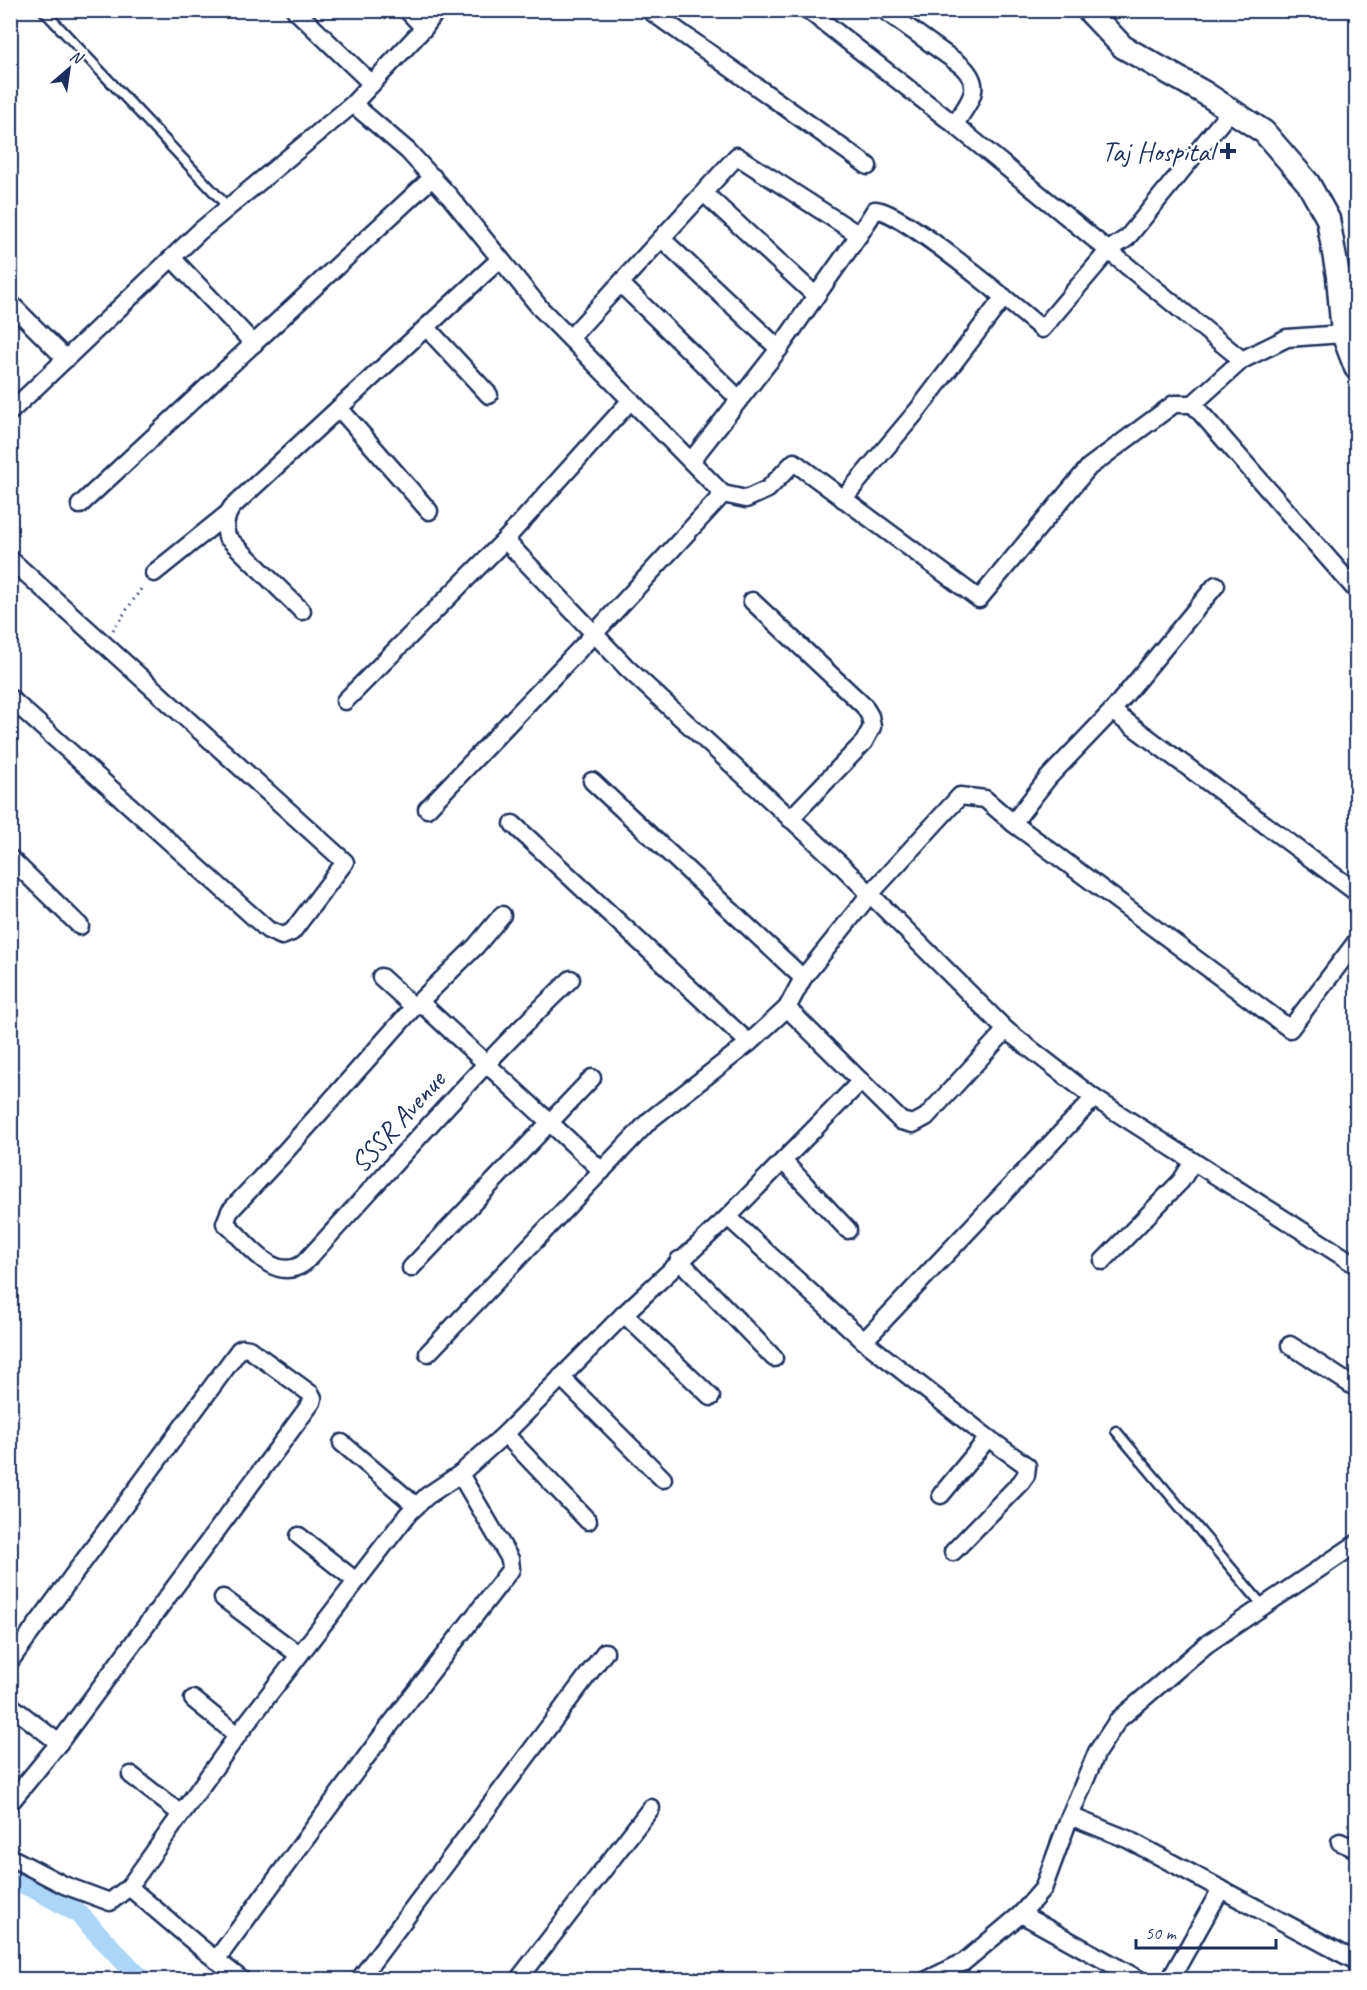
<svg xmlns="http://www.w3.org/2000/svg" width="1367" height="1990" font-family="Caveat,sans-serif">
<rect width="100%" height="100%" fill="#fff"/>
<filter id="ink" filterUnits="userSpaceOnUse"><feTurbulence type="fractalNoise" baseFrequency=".0167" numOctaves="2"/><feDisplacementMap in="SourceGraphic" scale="12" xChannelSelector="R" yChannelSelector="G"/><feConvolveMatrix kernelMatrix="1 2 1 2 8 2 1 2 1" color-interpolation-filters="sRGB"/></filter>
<g filter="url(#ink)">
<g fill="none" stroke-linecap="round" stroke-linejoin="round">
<!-- canal -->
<path stroke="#acd6f7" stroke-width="20" d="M 10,1878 L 39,1891 L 78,1913 L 142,1980"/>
<!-- lane casing -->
<g stroke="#1b2f5e" stroke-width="13">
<g id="lane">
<path d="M 43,10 L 228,207"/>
<path d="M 1116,1431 L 1264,1607"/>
</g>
</g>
<!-- street casing -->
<g stroke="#1b2f5e" stroke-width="21">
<g id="street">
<path d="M 295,10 L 372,84"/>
<path d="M 407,10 L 424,28"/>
<path d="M 649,10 L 868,166"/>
<path d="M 808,10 L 955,125 L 1242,360"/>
<path d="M 884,10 L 962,66 C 985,89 968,101 955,125"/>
<path d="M 353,104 L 408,151 L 450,197 L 541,309 L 723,494 L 746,499 L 768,489 L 794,462 L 979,599 L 1089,467 L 1174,404 L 1193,404 L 1242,360 L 1287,338 L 1343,334"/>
<path d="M 859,235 L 875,210 C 899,208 1018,309 1042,329 L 1109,250 L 1127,238 L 1231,110"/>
<path d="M 662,239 L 779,349 L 691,461"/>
<path d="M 172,258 L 254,344"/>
<path d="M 621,284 L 739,399"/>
<path d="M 10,303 L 66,359"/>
<path d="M 426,327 L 489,395"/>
<path d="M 570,338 L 737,156 L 859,235 L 816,296 L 705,194"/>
<path d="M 779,349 L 816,296"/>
<path d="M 631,400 L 505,540 L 627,668 L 840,864 L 1006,1030"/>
<path d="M 1193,404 L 1356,590"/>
<path d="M 339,408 L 429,511"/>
<path d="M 10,412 L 200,231 L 353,104 L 424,28 L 437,10"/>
<path d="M 843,499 L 917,411 L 1004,297"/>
<path d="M 80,505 L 433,177"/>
<path d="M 10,559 L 345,862 L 292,932 L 282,936 L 268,930 L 10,698"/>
<path d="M 154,573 L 226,515"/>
<path d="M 1216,585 L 1112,711 L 1048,778 L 1013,823 L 1290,1029 L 1356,942"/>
<path d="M 752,601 L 864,706 L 870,716 L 872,727 L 864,742 L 790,819"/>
<path d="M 302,611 L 227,537 C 224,525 225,517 232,507 L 500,259"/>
<path d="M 345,701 L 505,540"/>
<path d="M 1112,711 L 1356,892"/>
<path d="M 592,781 L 803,978 L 787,1008"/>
<path d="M 427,809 L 594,634 L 723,494"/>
<path d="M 513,824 L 749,1043 L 787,1008 L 901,1121 L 913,1124 L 926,1117 L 1006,1030 L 1094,1098"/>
<path d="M 10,858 L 80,926"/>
<path d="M 502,915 L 476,946 L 414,1007 L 284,1153 L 230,1211 L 225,1223 C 247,1241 273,1285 304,1263 C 393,1167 477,1068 571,979"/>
<path d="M 381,977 L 414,1007 L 421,1003 L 602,1171"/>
<path d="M 803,978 L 870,894 L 960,796 L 985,799 L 1013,823"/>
<path d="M 783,1161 L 848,1230"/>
<path d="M 728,1217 L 861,1081"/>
<path d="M 679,1260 L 774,1358"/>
<path d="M 1103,1261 L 1181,1181 L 1193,1162"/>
<path d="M 411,1268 L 592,1078"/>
<path d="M 624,1314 L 711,1397"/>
<path d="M 864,1341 L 988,1438 L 941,1495"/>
<path d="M 1290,1345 L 1356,1388"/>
<path d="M 428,1353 L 650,1120 L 749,1043"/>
<path d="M 561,1377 L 663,1479"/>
<path d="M 505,1434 L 588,1521"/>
<path d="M 342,1443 L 416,1506"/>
<path d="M 299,1536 L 356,1581"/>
<path d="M 953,1552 L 1021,1482 L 1026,1475 L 1027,1466 L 988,1438"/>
<path d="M 223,1598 L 299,1655"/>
<path d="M 10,1661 L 239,1350 L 243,1348 L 249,1349 L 311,1394 L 313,1398 L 312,1402 L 59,1743 L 10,1705"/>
<path d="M 193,1699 L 237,1735"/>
<path d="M 131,1775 L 181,1814"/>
<path d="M 10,1803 L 59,1743"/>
<path d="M 1070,1816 L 1127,1839 L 1356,1961"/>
<path d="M 1340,1842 L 1356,1849"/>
<path d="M 10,1857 L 64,1885 L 110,1902 L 129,1887 L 240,1732 L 408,1514 L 427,1496 L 460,1474 L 505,1434 L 624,1314 L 728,1217 L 864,1341 L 1094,1098 L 1356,1265"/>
<path d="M 129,1887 L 201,1948 L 242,1980"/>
<path d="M 1021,1914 L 1140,1980"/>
<path d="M 216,1960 L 387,1729 L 511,1569 L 510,1559 L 460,1474"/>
<path d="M 359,1980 L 605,1652"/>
<path d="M 518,1980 L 651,1808"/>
<path d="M 927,1980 L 964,1962 L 1021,1914 L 1043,1889 L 1070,1816 L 1097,1752 L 1118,1720 L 1207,1644 L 1356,1544"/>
<path d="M 1170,1980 L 1221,1889"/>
</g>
</g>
<!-- secondary casing -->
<g stroke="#1b2f5e" stroke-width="27">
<path id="secondary" d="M 1088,10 L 1123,47 L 1203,92 L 1264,132 L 1308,183 L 1328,219 L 1338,276 L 1343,334 L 1356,368"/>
</g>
<!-- path -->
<path stroke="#1b2f5e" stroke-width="3" stroke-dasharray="1.5 4.5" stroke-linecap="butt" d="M 113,630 L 143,586"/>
<!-- lane -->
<use href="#lane" stroke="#fff" stroke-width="8"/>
<!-- street -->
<use href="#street" stroke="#fff" stroke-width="16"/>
<!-- secondary -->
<use href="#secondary" stroke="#fff" stroke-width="22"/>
</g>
</g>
<!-- markers -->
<path fill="#1b2f5e" stroke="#fff" stroke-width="2" d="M1225 142h6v6h6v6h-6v6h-6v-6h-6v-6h6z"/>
<g text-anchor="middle" stroke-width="5" stroke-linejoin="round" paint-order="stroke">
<!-- poi labels -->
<g font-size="28" fill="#1b2f5e" stroke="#fff" text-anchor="end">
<text x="1214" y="161">Taj Hospital</text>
</g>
<!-- street labels -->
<g font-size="28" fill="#1b2f5e" stroke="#fff">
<text transform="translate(397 1121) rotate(-48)" y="10">SSSR Avenue</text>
</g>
</g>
<!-- margin -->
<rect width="1367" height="1990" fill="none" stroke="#fff" stroke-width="36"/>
<rect x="18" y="18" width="1331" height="1954" fill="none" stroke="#1b2f5e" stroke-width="2" filter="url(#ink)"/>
<!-- north arrow -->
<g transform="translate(69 69) rotate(29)" stroke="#ffffff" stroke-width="4.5" paint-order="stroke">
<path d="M0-4.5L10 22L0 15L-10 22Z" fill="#1b2f5e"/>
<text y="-9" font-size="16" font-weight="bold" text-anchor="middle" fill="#1b2f5e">N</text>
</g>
<!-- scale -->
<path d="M1136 1939v9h140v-9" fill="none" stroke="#1b2f5e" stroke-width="3"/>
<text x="1145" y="1939" font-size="18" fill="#1b2f5e" stroke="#ffffff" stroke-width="4.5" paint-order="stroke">50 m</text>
</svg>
